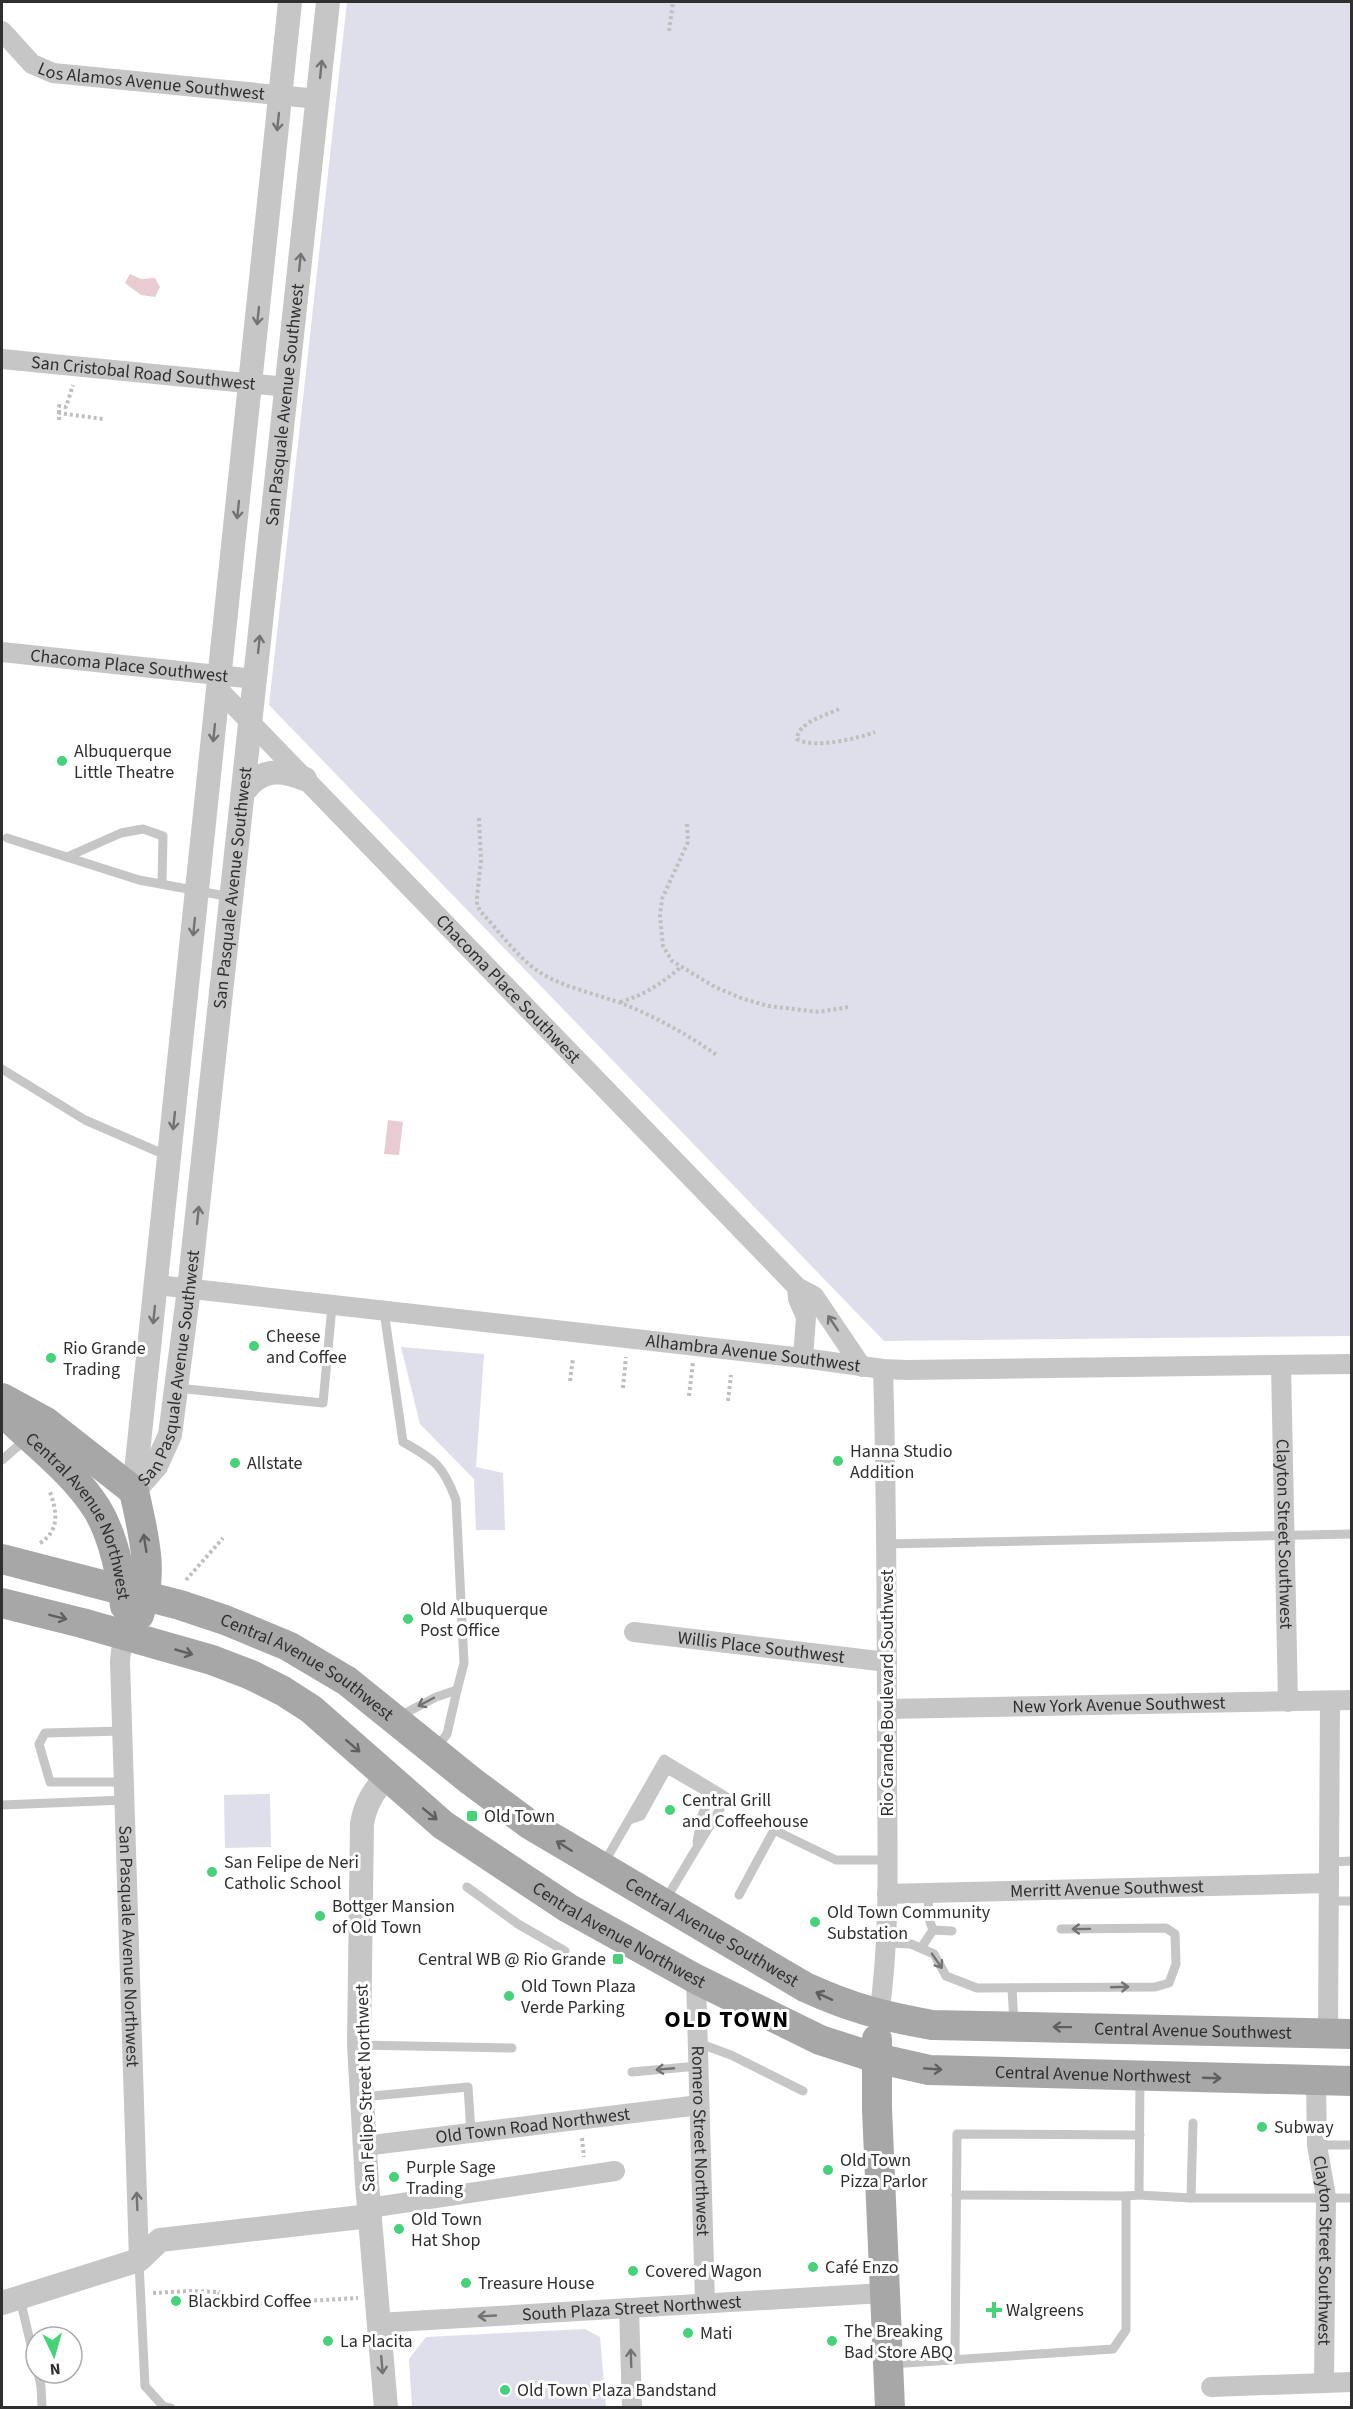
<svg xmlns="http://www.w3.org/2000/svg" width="1353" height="2409" font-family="'Source Sans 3',sans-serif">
<rect width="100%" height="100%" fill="#fff"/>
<!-- green -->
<g fill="#dedfea">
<path d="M 347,2 L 1351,2 L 1351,1336 L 884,1341 L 269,705 Z"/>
<path d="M 401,1347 L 484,1354 L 476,1467 L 503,1473 L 505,1530 L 476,1530 L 474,1479 L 420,1424 Z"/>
<path d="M 270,1794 L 271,1847 L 225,1848 L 224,1795 Z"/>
<path d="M 585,2329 L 600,2337 L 606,2407 L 412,2407 L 409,2359 L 426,2337 Z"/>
</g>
<!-- water -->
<g fill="#e8ccd1">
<path d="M 130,274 L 141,279 L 155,278 L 160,287 L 155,297 L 141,295 L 125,283 Z"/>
<path d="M 388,1120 L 403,1122 L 399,1155 L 384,1154 Z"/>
</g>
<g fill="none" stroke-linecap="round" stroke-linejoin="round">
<!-- path -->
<g stroke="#bfbfbf" stroke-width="4" stroke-dasharray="3 3" stroke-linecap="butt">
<path d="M 669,31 L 673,2"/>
<path d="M 59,413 L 59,406 L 66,407 L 73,385"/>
<path d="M 59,420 L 59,413 L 103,419"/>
<path d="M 839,709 C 825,716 798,722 797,739 C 814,749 856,739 875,732"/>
<path d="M 479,818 L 481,861 L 477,897 L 477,905 L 481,912 C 498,930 516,955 535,969 C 559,987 598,994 626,1005 C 658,1018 690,1036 718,1056"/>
<path d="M 687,824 L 688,842 L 662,899 L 660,916 L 663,946 L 672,961 L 715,987 L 741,998 L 768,1006 L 819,1012 L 848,1007"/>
<path d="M 620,1002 C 645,995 662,983 681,967"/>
<path d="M 570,1381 L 573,1358"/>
<path d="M 623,1388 L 626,1357"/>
<path d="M 689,1396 L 693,1362"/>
<path d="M 728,1401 L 731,1375"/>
<path d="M 40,1543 C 60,1531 57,1511 50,1492"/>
<path d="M 186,1580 L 223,1538"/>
<path d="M 582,2138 L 584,2157"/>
<path d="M 153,2293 L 189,2291 L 219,2292 L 220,2298 L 235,2305 L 358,2298"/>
</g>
<!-- service -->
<g stroke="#c6c6c6" stroke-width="9">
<path d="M 7,838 L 139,880 L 231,897"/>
<path d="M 67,857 L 121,833 L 143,829 L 163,836 L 162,884"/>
<path d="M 2,1069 L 85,1120 L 168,1156"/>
<path d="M 384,1311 L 403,1442 C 435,1460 443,1465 456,1500 L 464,1663 L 457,1690"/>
<path d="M 177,1388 L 323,1403 L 332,1306"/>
<path d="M 2,1460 L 27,1438"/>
<path d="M 886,1544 L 1352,1534"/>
<path d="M 398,1717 L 436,1697 L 457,1690 L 447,1734 L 437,1747"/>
<path d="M 122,1731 L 45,1733 L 39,1744 L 50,1782 L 123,1782"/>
<path d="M 2,1805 L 124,1800"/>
<path d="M 629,1820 L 641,1816 L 667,1769 L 712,1795 L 702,1815 L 697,1842"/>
<path d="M 1329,1862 L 1352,1861"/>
<path d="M 604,1863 L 664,1759 L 727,1797 L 666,1899"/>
<path d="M 467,1887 L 518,1924 L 565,1951"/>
<path d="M 928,1893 L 929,1919 L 933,1930"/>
<path d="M 739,1895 L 774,1830 L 836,1860 L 887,1860"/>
<path d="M 1329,1901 L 1352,1901"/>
<path d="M 885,1943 L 911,1944 L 934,1954 L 946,1976 L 977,1988 L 1155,1987 L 1169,1983 L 1176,1964 L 1175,1934 L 1166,1928 L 1061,1929"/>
<path d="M 921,1948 L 933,1930 L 952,1931"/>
<path d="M 1012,1988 L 1014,2024"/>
<path d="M 698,2043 L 731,2055 L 803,2091"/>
<path d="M 359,2045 L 512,2048"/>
<path d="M 632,2072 L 698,2066"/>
<path d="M 362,2097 L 468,2087 L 471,2132"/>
<path d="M 1317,2145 L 1352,2145"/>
<path d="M 956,2195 L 1126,2196"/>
<path d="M 1139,2195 L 1191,2198 L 1352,2198"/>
<path d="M 1191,2198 L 1193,2123"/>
<path d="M 139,2262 L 145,2386 L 163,2406 L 171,2408"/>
<path d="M 20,2299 L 36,2366"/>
<path d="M 955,2360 L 957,2134 L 1140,2135"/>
<path d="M 891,2364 L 1113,2349 L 1126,2330 L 1126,2196 L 1139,2195 L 1140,2078"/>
<path d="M 38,2373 L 41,2386 L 42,2408"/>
</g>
<!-- minor -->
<g stroke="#c6c6c6" stroke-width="20">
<path id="s1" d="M 2,31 L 32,64 L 53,73 L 318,99"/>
<path id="s2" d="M 2,359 L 287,387"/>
<path id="s3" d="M 2,652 L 255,679"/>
<path id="s4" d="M 219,690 L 797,1287 L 814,1296 L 862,1367"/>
<path id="s5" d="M 157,1285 L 803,1358 L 883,1369 L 907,1370 L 1352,1364"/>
<path d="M 797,1287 L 798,1299 L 806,1317 L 803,1358"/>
<path id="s6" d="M 1281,1366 L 1288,1702"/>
<path id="s7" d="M 634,1632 L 887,1662"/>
<path id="s8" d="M 128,1636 L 121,1651 L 120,1662 L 139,2260"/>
<path id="s9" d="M 887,1709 L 1352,1700"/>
<path id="s10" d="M 887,1894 L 1329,1883"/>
<path id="s11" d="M 696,1979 L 705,2303"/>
<path d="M 879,2015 C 891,1933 887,1848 887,1765 C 887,1633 887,1501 883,1369"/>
<path d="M 1328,2034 L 1330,1701"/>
<path id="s12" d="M 1316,2081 L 1317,2145 L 1326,2197 L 1324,2383"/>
<path id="s13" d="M 364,2146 L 699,2105"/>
<path d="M 369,2208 L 615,2171"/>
<path d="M 629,2308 L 632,2408"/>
<path id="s14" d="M 378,2323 L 883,2293"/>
<path d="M 1211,2387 L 1352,2382"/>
</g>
<!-- tertiary -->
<g stroke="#c6c6c6" stroke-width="24">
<path d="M 243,793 C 260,768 280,769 305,779"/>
<path id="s15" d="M 134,1491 L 156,1466 L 170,1435 L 189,1289 L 328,2"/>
<path d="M 134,1491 L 290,2"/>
<path d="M 2,2303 L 139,2260 L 160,2240 L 370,2216"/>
<path d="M 386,2408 L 367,2184 L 359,2045 L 362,1824 C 365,1804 374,1791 387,1775"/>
</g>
<!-- primary -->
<g stroke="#a7a7a7" stroke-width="30">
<path d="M 2,1398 L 46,1422 L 134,1491 C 143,1533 155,1573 139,1615"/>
<path id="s16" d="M 2,1411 C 33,1442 73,1471 97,1509 C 114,1537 121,1574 125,1606"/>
<path id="s17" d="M 2,1559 L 180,1605 L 225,1620 L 288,1646 L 347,1681 L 471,1781 L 529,1824 L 805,1987 C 851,2008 882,2016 932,2025 L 1352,2034"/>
<path id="s18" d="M 2,1603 L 82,1623 L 212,1660 L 251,1675 L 283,1691 L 311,1709 L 443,1825 L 568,1908 L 696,1979 L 820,2040 L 876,2058 L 929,2070 L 1352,2081"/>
<path d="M 877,2039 L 877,2109 L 890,2408"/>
</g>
</g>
<!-- one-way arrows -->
<defs><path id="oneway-shaft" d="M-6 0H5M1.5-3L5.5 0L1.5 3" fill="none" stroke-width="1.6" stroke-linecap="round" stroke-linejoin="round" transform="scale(1.5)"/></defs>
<g stroke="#737373">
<use href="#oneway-shaft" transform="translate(321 69) rotate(-84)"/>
<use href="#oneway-shaft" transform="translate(278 122) rotate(96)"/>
<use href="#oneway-shaft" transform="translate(300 262) rotate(-84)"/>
<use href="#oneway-shaft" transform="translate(258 316) rotate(96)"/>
<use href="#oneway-shaft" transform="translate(238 510) rotate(96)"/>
<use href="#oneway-shaft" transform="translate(259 644) rotate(-84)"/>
<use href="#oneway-shaft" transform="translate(214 733) rotate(96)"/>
<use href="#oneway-shaft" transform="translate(194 927) rotate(96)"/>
<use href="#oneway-shaft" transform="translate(174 1121) rotate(96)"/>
<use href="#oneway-shaft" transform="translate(198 1215) rotate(-84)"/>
<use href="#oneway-shaft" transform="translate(154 1315) rotate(96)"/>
<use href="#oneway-shaft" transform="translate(833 1323) rotate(-124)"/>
<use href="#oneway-shaft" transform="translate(426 1702) rotate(152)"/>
<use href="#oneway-shaft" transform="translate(1081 1929) rotate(179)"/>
<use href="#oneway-shaft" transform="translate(937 1961) rotate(55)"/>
<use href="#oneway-shaft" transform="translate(1120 1987) rotate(-2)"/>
<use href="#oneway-shaft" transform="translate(665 2069) rotate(175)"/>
<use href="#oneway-shaft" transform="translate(137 2201) rotate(-92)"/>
<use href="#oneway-shaft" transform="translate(487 2316) rotate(177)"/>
<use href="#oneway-shaft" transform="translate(631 2358) rotate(-92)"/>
<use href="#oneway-shaft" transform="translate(382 2365) rotate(85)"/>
</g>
<g stroke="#5f5f5f">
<use href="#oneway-shaft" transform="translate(145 1543) rotate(-99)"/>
<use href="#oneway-shaft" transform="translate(58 1617) rotate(14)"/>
<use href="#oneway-shaft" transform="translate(184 1652) rotate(16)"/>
<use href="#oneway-shaft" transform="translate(353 1746) rotate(41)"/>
<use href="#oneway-shaft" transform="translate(430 1814) rotate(39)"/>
<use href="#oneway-shaft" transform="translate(564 1846) rotate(-148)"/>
<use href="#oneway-shaft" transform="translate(824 1996) rotate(-155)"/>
<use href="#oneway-shaft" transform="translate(1062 2027) rotate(-179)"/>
<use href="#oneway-shaft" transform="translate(933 2069) rotate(4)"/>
<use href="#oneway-shaft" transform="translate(1212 2078) rotate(2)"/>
</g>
<!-- markers -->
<g fill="#45d279" stroke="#fff" stroke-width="2">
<circle cx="62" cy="761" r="6"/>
<circle cx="254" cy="1346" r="6"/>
<circle cx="51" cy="1358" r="6"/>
<circle cx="838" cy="1461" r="6"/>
<circle cx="235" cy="1463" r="6"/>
<circle cx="408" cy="1619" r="6"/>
<circle cx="670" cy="1810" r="6"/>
<rect x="466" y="1810" width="12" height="12" rx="3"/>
<circle cx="212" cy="1872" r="6"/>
<circle cx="320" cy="1916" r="6"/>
<circle cx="815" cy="1922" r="6"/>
<rect x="612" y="1953" width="12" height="12" rx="3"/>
<circle cx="509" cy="1996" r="6"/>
<circle cx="1262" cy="2127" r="6"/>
<circle cx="828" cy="2170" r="6"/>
<circle cx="394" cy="2177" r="6"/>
<circle cx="399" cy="2229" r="6"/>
<circle cx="813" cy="2267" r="6"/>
<circle cx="633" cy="2271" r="6"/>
<circle cx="466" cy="2283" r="6"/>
<circle cx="176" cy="2301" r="6"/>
<path d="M991 2301h6v6h6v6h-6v6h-6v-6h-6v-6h6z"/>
<circle cx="688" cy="2333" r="6"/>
<circle cx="328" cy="2341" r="6"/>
<circle cx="832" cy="2341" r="6"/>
<circle cx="505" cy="2390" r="6"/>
</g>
<g text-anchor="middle" stroke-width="6" stroke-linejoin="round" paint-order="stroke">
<!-- street labels -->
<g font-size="18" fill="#2f2f2f" stroke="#fff">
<text dy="6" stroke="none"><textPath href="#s1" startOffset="166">Los Alamos Avenue Southwest</textPath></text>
<text dy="6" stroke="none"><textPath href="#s2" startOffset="142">San Cristobal Road Southwest</textPath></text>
<text dy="6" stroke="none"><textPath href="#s15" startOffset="1104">San Pasquale Avenue Southwest</textPath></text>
<text dy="6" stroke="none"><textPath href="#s3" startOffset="128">Chacoma Place Southwest</textPath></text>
<text dy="6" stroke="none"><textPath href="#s15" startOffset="618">San Pasquale Avenue Southwest</textPath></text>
<text dy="6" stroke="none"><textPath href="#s4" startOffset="416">Chacoma Place Southwest</textPath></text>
<text dy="6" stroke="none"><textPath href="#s5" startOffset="600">Alhambra Avenue Southwest</textPath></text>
<text dy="6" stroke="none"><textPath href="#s15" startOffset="132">San Pasquale Avenue Southwest</textPath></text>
<text dy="6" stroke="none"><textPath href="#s16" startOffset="134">Central Avenue Northwest</textPath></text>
<text dy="6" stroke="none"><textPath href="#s6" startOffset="168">Clayton Street Southwest</textPath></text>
<text dy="6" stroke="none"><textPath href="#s7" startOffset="128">Willis Place Southwest</textPath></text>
<text dy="6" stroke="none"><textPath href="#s17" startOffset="326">Central Avenue Southwest</textPath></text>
<text transform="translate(887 1693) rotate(-90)" y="6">Rio Grande Boulevard Southwest</text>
<text dy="6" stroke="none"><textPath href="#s9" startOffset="232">New York Avenue Southwest</textPath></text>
<text dy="6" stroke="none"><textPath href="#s10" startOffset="220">Merritt Avenue Southwest</textPath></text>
<text dy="6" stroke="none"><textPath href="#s17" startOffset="812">Central Avenue Southwest</textPath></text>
<text dy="6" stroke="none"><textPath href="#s18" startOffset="712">Central Avenue Northwest</textPath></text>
<text dy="6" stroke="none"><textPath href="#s8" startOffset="312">San Pasquale Avenue Northwest</textPath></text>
<text dy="6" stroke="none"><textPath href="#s17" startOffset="1314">Central Avenue Southwest</textPath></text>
<text dy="6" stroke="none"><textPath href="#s18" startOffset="1216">Central Avenue Northwest</textPath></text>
<text transform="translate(365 2088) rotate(-92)" y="6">San Felipe Street Northwest</text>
<text dy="6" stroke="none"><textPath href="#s13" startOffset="170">Old Town Road Northwest</textPath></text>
<text dy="6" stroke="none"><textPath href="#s11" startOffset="162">Romero Street Northwest</textPath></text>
<text dy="6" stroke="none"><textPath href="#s12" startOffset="170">Clayton Street Southwest</textPath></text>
<text dy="6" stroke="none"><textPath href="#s14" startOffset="254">South Plaza Street Northwest</textPath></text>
</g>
<!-- poi labels -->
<g font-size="18" fill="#2f2f2f" stroke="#fff" text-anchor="start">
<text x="74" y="757">Albuquerque<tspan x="74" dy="21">Little Theatre</tspan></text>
<text x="266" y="1342">Cheese<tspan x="266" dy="21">and Coffee</tspan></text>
<text x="63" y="1354">Rio Grande<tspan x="63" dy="21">Trading</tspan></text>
<text x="850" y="1457">Hanna Studio<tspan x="850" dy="21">Addition</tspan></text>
<text x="247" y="1469">Allstate</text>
<text x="420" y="1615">Old Albuquerque<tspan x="420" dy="21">Post Office</tspan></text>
<text x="682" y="1806">Central Grill<tspan x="682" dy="21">and Coffeehouse</tspan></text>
<text x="484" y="1822">Old Town</text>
<text x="224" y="1868">San Felipe de Neri<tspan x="224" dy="21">Catholic School</tspan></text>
<text x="332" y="1912">Bottger Mansion<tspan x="332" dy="21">of Old Town</tspan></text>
<text x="827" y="1918">Old Town Community<tspan x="827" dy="21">Substation</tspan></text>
<text x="606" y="1965" text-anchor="end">Central WB @ Rio Grande</text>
<text x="521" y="1992">Old Town Plaza<tspan x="521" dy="21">Verde Parking</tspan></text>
<text x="1274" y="2133">Subway</text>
<text x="840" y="2166">Old Town<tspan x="840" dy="21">Pizza Parlor</tspan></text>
<text x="406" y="2173">Purple Sage<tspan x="406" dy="21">Trading</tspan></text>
<text x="411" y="2225">Old Town<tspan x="411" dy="21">Hat Shop</tspan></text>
<text x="825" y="2273">Café Enzo</text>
<text x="645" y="2277">Covered Wagon</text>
<text x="478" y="2289">Treasure House</text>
<text x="188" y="2307">Blackbird Coffee</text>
<text x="1006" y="2316">Walgreens</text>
<text x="844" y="2337">The Breaking<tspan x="844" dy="21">Bad Store ABQ</tspan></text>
<text x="700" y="2339">Mati</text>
<text x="340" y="2347">La Placita</text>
<text x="517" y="2396">Old Town Plaza Bandstand</text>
</g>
<!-- district labels -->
<g font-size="24" font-weight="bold" letter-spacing="1.5" fill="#000" stroke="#fff">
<text x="727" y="2027">OLD TOWN</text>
</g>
</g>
<!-- border -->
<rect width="1353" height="2409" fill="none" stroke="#2f2f2f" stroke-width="6"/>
<!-- north arrow -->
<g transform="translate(54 2355) rotate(175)"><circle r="28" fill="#ffffff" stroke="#acacac" stroke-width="1.5"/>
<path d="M0-4.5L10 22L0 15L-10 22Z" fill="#45d279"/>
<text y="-9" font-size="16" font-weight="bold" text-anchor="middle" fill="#2f2f2f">N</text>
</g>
</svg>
